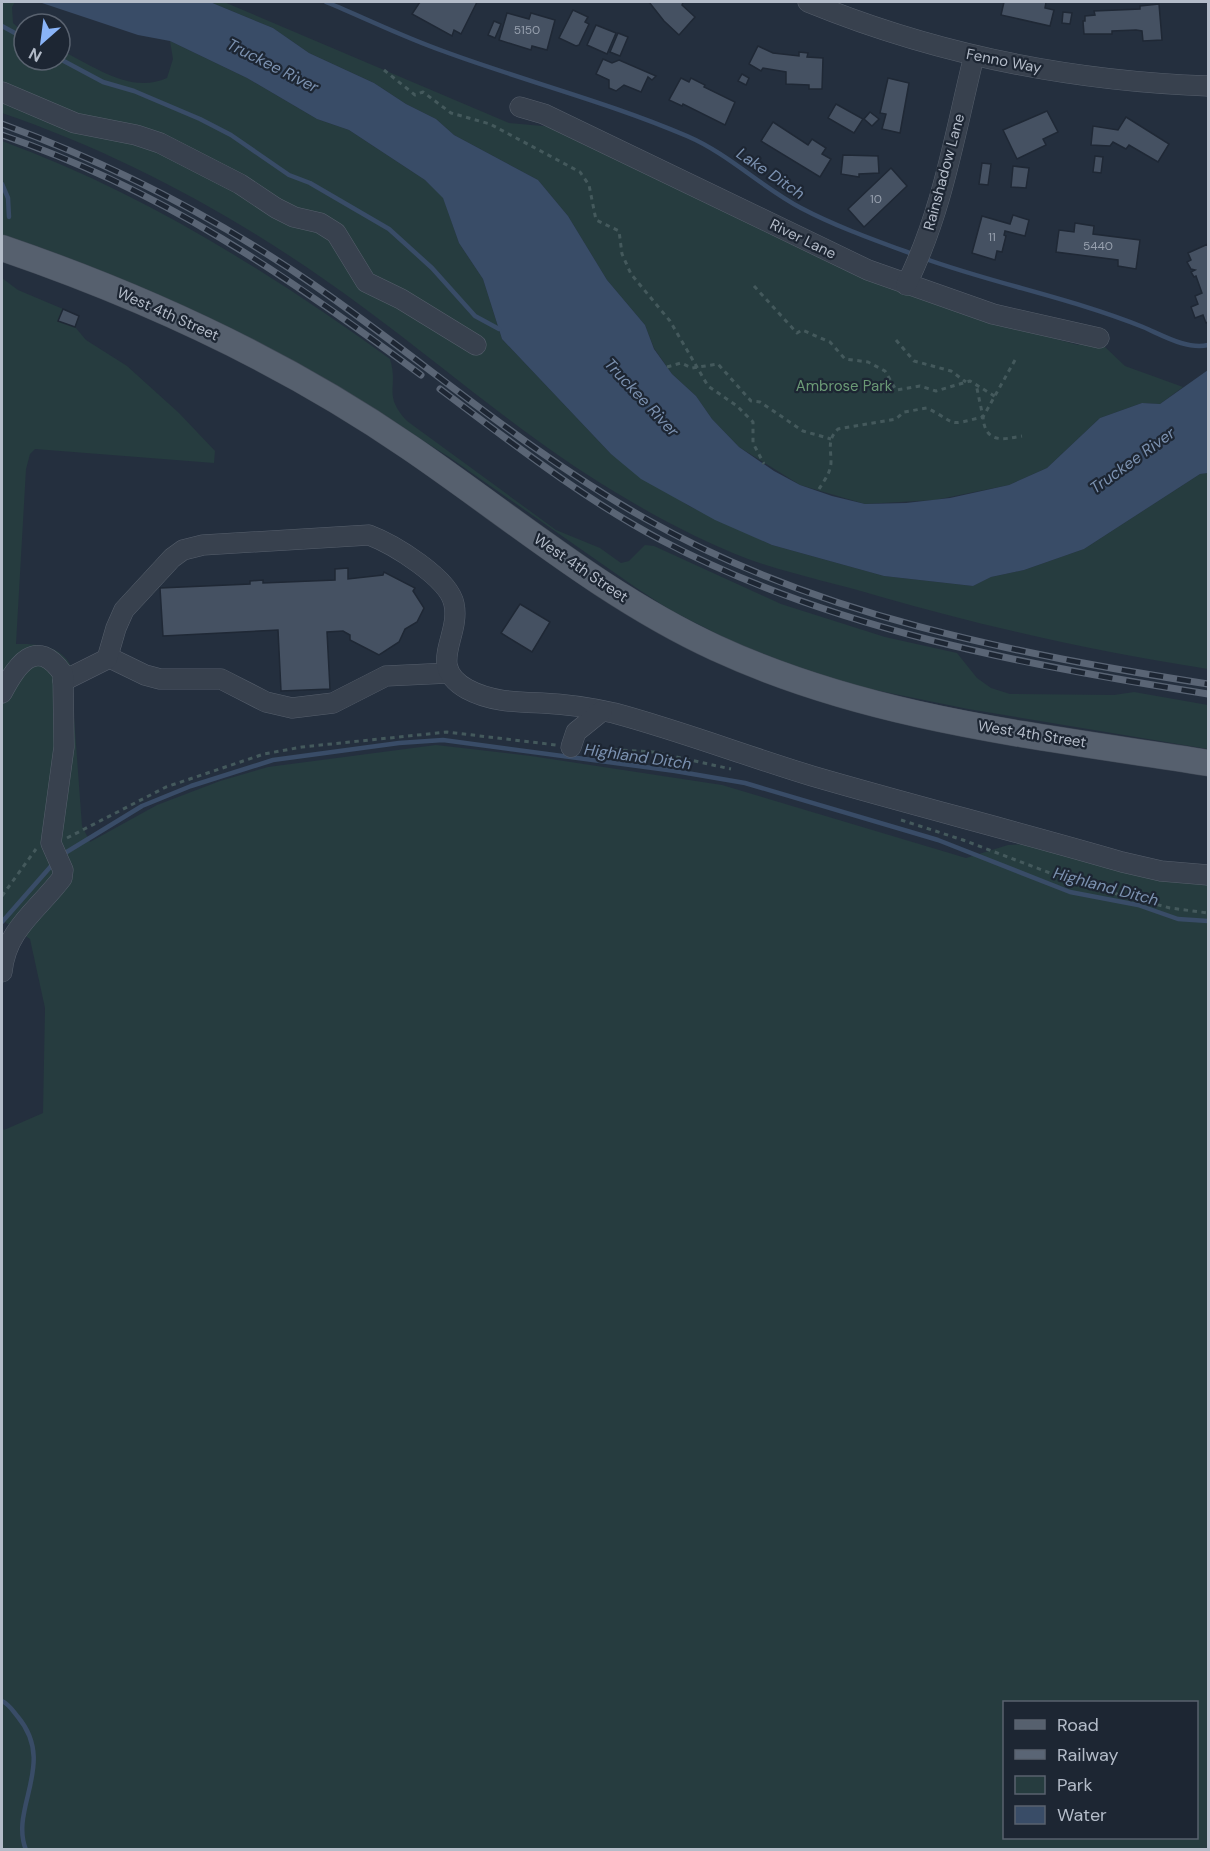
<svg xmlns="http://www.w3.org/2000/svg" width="1210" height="1851" font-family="'DM Sans',sans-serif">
<rect width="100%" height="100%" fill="#242f3e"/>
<!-- green -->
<g fill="#263c3f" fill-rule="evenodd">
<path d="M 2,2 L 15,2 L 12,7 L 13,23 L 24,33 L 24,60 L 60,60 L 60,50 C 93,65 130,95 167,78 L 173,59 L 170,41 L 247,78 L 317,119 L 349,130 L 425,180 L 443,197 L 459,243 L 483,279 L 502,339 L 611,454 L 689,506 L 772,545 L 884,576 L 973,586 L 991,577 L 1024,570 L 1084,549 L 1200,474 L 1208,473 L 1208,669 C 1097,652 986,627 878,596 C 835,583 790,574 748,559 C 703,542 656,517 615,492 C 526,439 447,369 364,308 C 254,226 131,157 2,113 Z"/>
<path d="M 210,2 L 224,2 L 509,123 L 554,127 L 872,281 C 939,308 1008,326 1078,345 L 1082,342 L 1105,347 L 1125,366 L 1183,387 L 1160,404 L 1142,403 L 1100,418 L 1047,468 L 1009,485 L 935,500 L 865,504 L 800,485 L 739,447 L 712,419 L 696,396 L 672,374 L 654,348 L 645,325 L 607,280 L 568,216 L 538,180 L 454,135 L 436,119 L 406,104 L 374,83 L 309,53 L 273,28 Z"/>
<path d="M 2,141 C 142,192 269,272 390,359 C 399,388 382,394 407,421 L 556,530 L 600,548 L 621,563 L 629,561 L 645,545 L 654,546 L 781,604 L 885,637 L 957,653 L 977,678 L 991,688 L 1010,694 L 1114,695 L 1134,692 L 1208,705 L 1208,749 L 968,709 L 870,689 L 826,678 L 733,642 L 670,610 L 635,587 L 449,457 L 349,394 L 67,258 L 2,235 Z"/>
<path d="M 2,278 L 18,290 L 63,309 L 59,321 L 75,327 L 86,340 L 127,366 L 179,413 L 215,451 L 214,463 L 35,449 L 30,454 L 26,469 L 16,644 C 47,643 72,649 76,684 L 72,690 L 82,826 L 90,842 L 157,805 L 220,781 L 268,767 L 436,745 L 531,756 L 722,785 L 966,858 L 1008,845 L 1028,844 L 1208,883 L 1208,1849 L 2,1849 L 2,1128 L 4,1130 L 43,1113 L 45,1008 L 30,939 L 2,920 ZM 1004,1702 L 1196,1702 L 1196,1838 L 1004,1838 Z"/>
</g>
<!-- water -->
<path fill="#394c67" d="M 39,2 L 210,2 L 273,28 L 309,53 L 374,83 L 406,104 L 436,119 L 454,135 L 538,180 L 568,216 L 607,280 L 645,325 L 654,349 L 672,374 L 696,396 L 712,419 L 739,447 L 774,471 L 800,485 L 832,496 L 865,504 L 906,503 L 950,498 L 1009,485 L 1047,468 L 1100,418 L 1142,403 L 1160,404 L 1208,370 L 1208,473 L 1200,474 L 1084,549 L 1024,570 L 991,577 L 973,586 L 884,576 L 772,545 L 715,520 L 641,479 L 611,454 L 502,339 L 483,279 L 459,243 L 443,198 L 425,180 L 349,130 L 317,119 L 247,78 L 170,41 L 138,35 Z"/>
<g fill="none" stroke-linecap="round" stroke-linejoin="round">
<!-- stream -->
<g stroke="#394c67" stroke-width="4.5">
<path d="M 326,2 C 365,18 403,37 443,51 C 524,81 608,102 687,136 C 729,154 761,187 801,208 C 837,227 877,241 915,255"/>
<path d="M 2,26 L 24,38"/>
<path d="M 60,59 L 103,82 L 134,91 L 200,119 L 231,135 L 289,175 L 310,183 L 389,229 L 432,268 L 475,316 L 499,329"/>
<path d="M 2,184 L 8,198 L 9,217"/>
<path d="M 923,258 C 995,284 1071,298 1143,327 C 1162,335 1187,350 1208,345"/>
<path d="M 65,853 L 142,806 L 191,786 L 273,760 L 399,743 L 443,740 L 675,771 L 745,783 L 938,840 L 1070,892 L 1138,905 L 1178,919 L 1208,921"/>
<path d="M 2,922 L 52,865"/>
<path d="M 2,1701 C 9,1704 13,1711 18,1717 C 57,1764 9,1808 26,1850"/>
</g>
</g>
<!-- building -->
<g fill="#455162" stroke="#1f2835" stroke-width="1.5">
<path d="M 420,2 L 477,2 L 461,34 L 454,30 L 452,36 L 412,14 Z"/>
<path d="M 649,2 L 683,2 L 682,5 L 695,17 L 679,35 L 664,21 Z"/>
<path d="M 1004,2 L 1046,2 L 1045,8 L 1054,10 L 1050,26 L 1001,15 Z"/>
<path d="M 1159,4 L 1162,40 L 1143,41 L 1142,31 L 1136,30 L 1112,31 L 1112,34 L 1084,34 L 1083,21 L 1085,21 L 1085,16 L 1095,15 L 1094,11 L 1140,9 L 1140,6 Z"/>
<path d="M 573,10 L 588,17 L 585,22 L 589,24 L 579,45 L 576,46 L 559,38 Z"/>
<path d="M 1063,12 L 1072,13 L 1070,24 L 1062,23 Z"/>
<path d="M 507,13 L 529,19 L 531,13 L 555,20 L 547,50 L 532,46 L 531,50 L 499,40 Z"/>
<path d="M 494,21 L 501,24 L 495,38 L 488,35 Z"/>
<path d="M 596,25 L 616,33 L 607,54 L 587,45 Z"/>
<path d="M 618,33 L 628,37 L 620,56 L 610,52 Z"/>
<path d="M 758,46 L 773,53 L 799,56 L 799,52 L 808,53 L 807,57 L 823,58 L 822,89 L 809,89 L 809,85 L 786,84 L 786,72 L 763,68 L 761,71 L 749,64 Z"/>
<path d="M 603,59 L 612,63 L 619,60 L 656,76 L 652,80 L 648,77 L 641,92 L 624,85 L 616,91 L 609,88 L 609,80 L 596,74 Z"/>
<path d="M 742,74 L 749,78 L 746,85 L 738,81 Z"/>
<path d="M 681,78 L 689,82 L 691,78 L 705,85 L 704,87 L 735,102 L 725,125 L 683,104 L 682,106 L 669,100 Z"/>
<path d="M 888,78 L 909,83 L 900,133 L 882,129 L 886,114 L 880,113 Z"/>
<path d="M 836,104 L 863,119 L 854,133 L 828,118 Z"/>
<path d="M 1047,111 L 1058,132 L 1043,139 L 1046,145 L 1017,159 L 1003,130 Z"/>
<path d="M 870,112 L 879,119 L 872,126 L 864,119 Z"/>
<path d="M 1126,117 L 1169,144 L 1158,162 L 1129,145 L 1126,149 L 1113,142 L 1110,146 L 1091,145 L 1093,126 L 1118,130 Z"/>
<path d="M 773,122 L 808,145 L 812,139 L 826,148 L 822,154 L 831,159 L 820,177 L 761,141 Z"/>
<path d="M 843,155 L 878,156 L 879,173 L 859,174 L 859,177 L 841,174 Z"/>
<path d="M 1095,156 L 1103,157 L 1101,173 L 1093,172 Z"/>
<path d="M 982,163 L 991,164 L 988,185 L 979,184 Z"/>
<path d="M 1013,166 L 1029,168 L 1026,188 L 1011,187 Z"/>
<path d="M 891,168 L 907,186 L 864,227 L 848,209 Z"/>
<path d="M 1013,215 L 1029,220 L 1025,236 L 1005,231 L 1004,235 L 1006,236 L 1002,252 L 997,251 L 995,260 L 972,253 L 982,216 L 1010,224 Z"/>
<path d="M 1075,223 L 1094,226 L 1093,234 L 1140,240 L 1136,269 L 1118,266 L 1118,260 L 1056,252 L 1059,230 L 1074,232 Z"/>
<path d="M 1208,244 L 1208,322 L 1206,323 L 1203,315 L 1195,318 L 1191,307 L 1198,304 L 1195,296 L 1202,293 L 1196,276 L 1194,277 L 1191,272 L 1195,270 L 1191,269 L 1187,262 L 1191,260 L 1188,253 Z"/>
<path d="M 63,309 L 79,316 L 75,327 L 58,321 Z"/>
<path d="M 348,568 L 348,579 L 383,575 L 384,572 L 415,588 L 413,591 L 424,608 L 417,622 L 405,629 L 399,642 L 379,655 L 350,640 L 350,635 L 343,631 L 327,632 L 330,689 L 281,691 L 278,630 L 163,636 L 160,588 L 250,584 L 250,581 L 263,580 L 263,583 L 335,580 L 335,569 Z"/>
<path d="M 520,604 L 550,622 L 532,652 L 501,633 Z"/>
</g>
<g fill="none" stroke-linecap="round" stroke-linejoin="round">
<!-- minor casing -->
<g stroke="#565f6c" stroke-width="21">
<g id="minor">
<path d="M 808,2 C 935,54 1071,81 1208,86"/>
<path d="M 2,92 L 75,123 L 136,135 L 160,143 L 240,184 L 276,208 L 294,217 L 320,223 L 336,233 L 366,282 L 401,299 L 476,345"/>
<path d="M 520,107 L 544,114 L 868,270 L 993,314 L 1099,338"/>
<path d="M 906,285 C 942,214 955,133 974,56"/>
<path d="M 108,657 L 145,675 L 160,679 L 221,679 L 266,702 L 292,708 L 333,703 L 386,676 L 449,673"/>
<path d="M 63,681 L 107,659 L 116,628 L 124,610 L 172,558 L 183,550 L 203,545 L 369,535 C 393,544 449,578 454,604 C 461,637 426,666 467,689 C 491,702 517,702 542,703 C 565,704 592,708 614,713 C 681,731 746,756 812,776 C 915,806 1019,832 1122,862 L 1161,871 L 1208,875"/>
<path d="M 2,693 C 16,666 36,635 63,674 L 64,747 L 51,843 L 63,870 L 62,878 C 38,910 6,929 2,972"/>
<path d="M 571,747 L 576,732 L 602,711"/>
</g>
</g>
<!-- major casing -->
<g stroke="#414a57" stroke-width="27">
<path id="major" d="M 2,248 C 145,297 284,361 409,447 C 509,515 605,597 716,648 C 872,720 1040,736 1208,763"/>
</g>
<!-- path -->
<g stroke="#44595c" stroke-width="3" stroke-dasharray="4.5 4.5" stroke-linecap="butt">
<path d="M 384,70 L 415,95 L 423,92 L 451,113 L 490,124 L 580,172 L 589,185 L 596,220 L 619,231 L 622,254 L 631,274 L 670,321 L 708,386 L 737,406 L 753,422 L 753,443 L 764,464"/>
<path d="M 754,286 L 797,333 L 802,330 L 830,342 L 845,359 L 868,362 L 885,371 L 896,390 L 920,386 L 936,391 L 970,381 L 996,397"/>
<path d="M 896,340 L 914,361 L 951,371 L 966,382"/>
<path d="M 1015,360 L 983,417 C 985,443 1002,440 1022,436"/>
<path d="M 667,367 L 681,363 L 692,368 L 718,364 L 751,401 L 760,402 L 803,431 L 831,439"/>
<path d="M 819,489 C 824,481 831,472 831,462 C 831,448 827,440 838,429 L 896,419 L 904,412 L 927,408 C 960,425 945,426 983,417 L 976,384"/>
<path d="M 587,748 L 654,752 L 731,769"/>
<path d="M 901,820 L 963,840 L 1079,884 L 1170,908 L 1208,913"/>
<path d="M 67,838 L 166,787 L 264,754 L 302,747 L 447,732 L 556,745"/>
<path d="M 2,896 L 36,849"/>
</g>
<!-- minor -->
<use href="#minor" stroke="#38414e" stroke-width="20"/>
<!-- major -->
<use href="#major" stroke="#56606e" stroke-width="26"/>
<!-- rail casing -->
<g stroke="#5a6575" stroke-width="7">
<g id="rail">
<path d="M 2,124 C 112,164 217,218 314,285 C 425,362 528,453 646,519 C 817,616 1016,654 1208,684"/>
<path d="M 2,135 C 162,190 286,275 421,375"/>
<path d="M 440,389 C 512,443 582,498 661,540 C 829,629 1023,665 1208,694"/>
</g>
</g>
<!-- rail -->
<use href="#rail" stroke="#1d2633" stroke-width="4.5" stroke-dasharray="14" stroke-linecap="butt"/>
</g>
<g text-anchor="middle" stroke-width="4.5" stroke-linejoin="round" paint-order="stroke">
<!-- number labels -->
<g font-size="12" fill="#98a1af">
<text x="527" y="34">5150</text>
<text x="876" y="203">10</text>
<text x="992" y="241">11</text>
<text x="1098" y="250">5440</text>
</g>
<!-- street labels -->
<g font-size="15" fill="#b4bcc9" stroke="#1d2633">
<text transform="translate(1004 61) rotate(11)" y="5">Fenno Way</text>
<text transform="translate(944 172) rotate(-75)" y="5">Rainshadow Lane</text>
<text transform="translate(803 239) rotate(26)" y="5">River Lane</text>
<text transform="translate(168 314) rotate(24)" y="5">West 4th Street</text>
<text transform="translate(581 568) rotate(34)" y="5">West 4th Street</text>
<text transform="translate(1032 734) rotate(9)" y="5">West 4th Street</text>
</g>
<!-- park labels -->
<g font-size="15" fill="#6b9a76" stroke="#1d2633">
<text x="844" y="391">Ambrose Park</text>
</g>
<!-- water labels -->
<g font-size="16" font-style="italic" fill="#7c92b1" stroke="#1d2633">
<text transform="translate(273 65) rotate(27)" y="6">Truckee River</text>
<text transform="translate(771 173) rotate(34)" y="6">Lake Ditch</text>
<text transform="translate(642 397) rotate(47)" y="6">Truckee River</text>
<text transform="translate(1132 460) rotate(-36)" y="6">Truckee River</text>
<text transform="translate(638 756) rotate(8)" y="6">Highland Ditch</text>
<text transform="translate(1106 886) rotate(15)" y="6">Highland Ditch</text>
</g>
</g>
<!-- border -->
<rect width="1210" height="1851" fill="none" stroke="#b4bcc9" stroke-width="6"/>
<!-- legend -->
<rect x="1003" y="1701" width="195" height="138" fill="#1d2633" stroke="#59626f" stroke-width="1.5"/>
<rect x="1015" y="1720" width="30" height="9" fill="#56606e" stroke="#59626f" stroke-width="1.5"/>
<text x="1057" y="1731" font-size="18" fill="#b4bcc9">Road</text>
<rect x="1015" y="1750" width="30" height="9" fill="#5a6575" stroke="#59626f" stroke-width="1.5"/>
<text x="1057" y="1761" font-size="18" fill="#b4bcc9">Railway</text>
<rect x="1015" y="1776" width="30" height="18" fill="#263c3f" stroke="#59626f" stroke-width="1.5"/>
<text x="1057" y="1791" font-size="18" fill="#b4bcc9">Park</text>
<rect x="1015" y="1806" width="30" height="18" fill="#394c67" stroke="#59626f" stroke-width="1.5"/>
<text x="1057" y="1821" font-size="18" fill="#b4bcc9">Water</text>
<!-- north arrow -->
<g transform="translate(42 42) rotate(208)"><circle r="28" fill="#1d2633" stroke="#59626f" stroke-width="1.5"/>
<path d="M0-4.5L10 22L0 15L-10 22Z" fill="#8ab4f8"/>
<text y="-9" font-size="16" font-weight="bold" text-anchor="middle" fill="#b4bcc9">N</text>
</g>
</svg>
